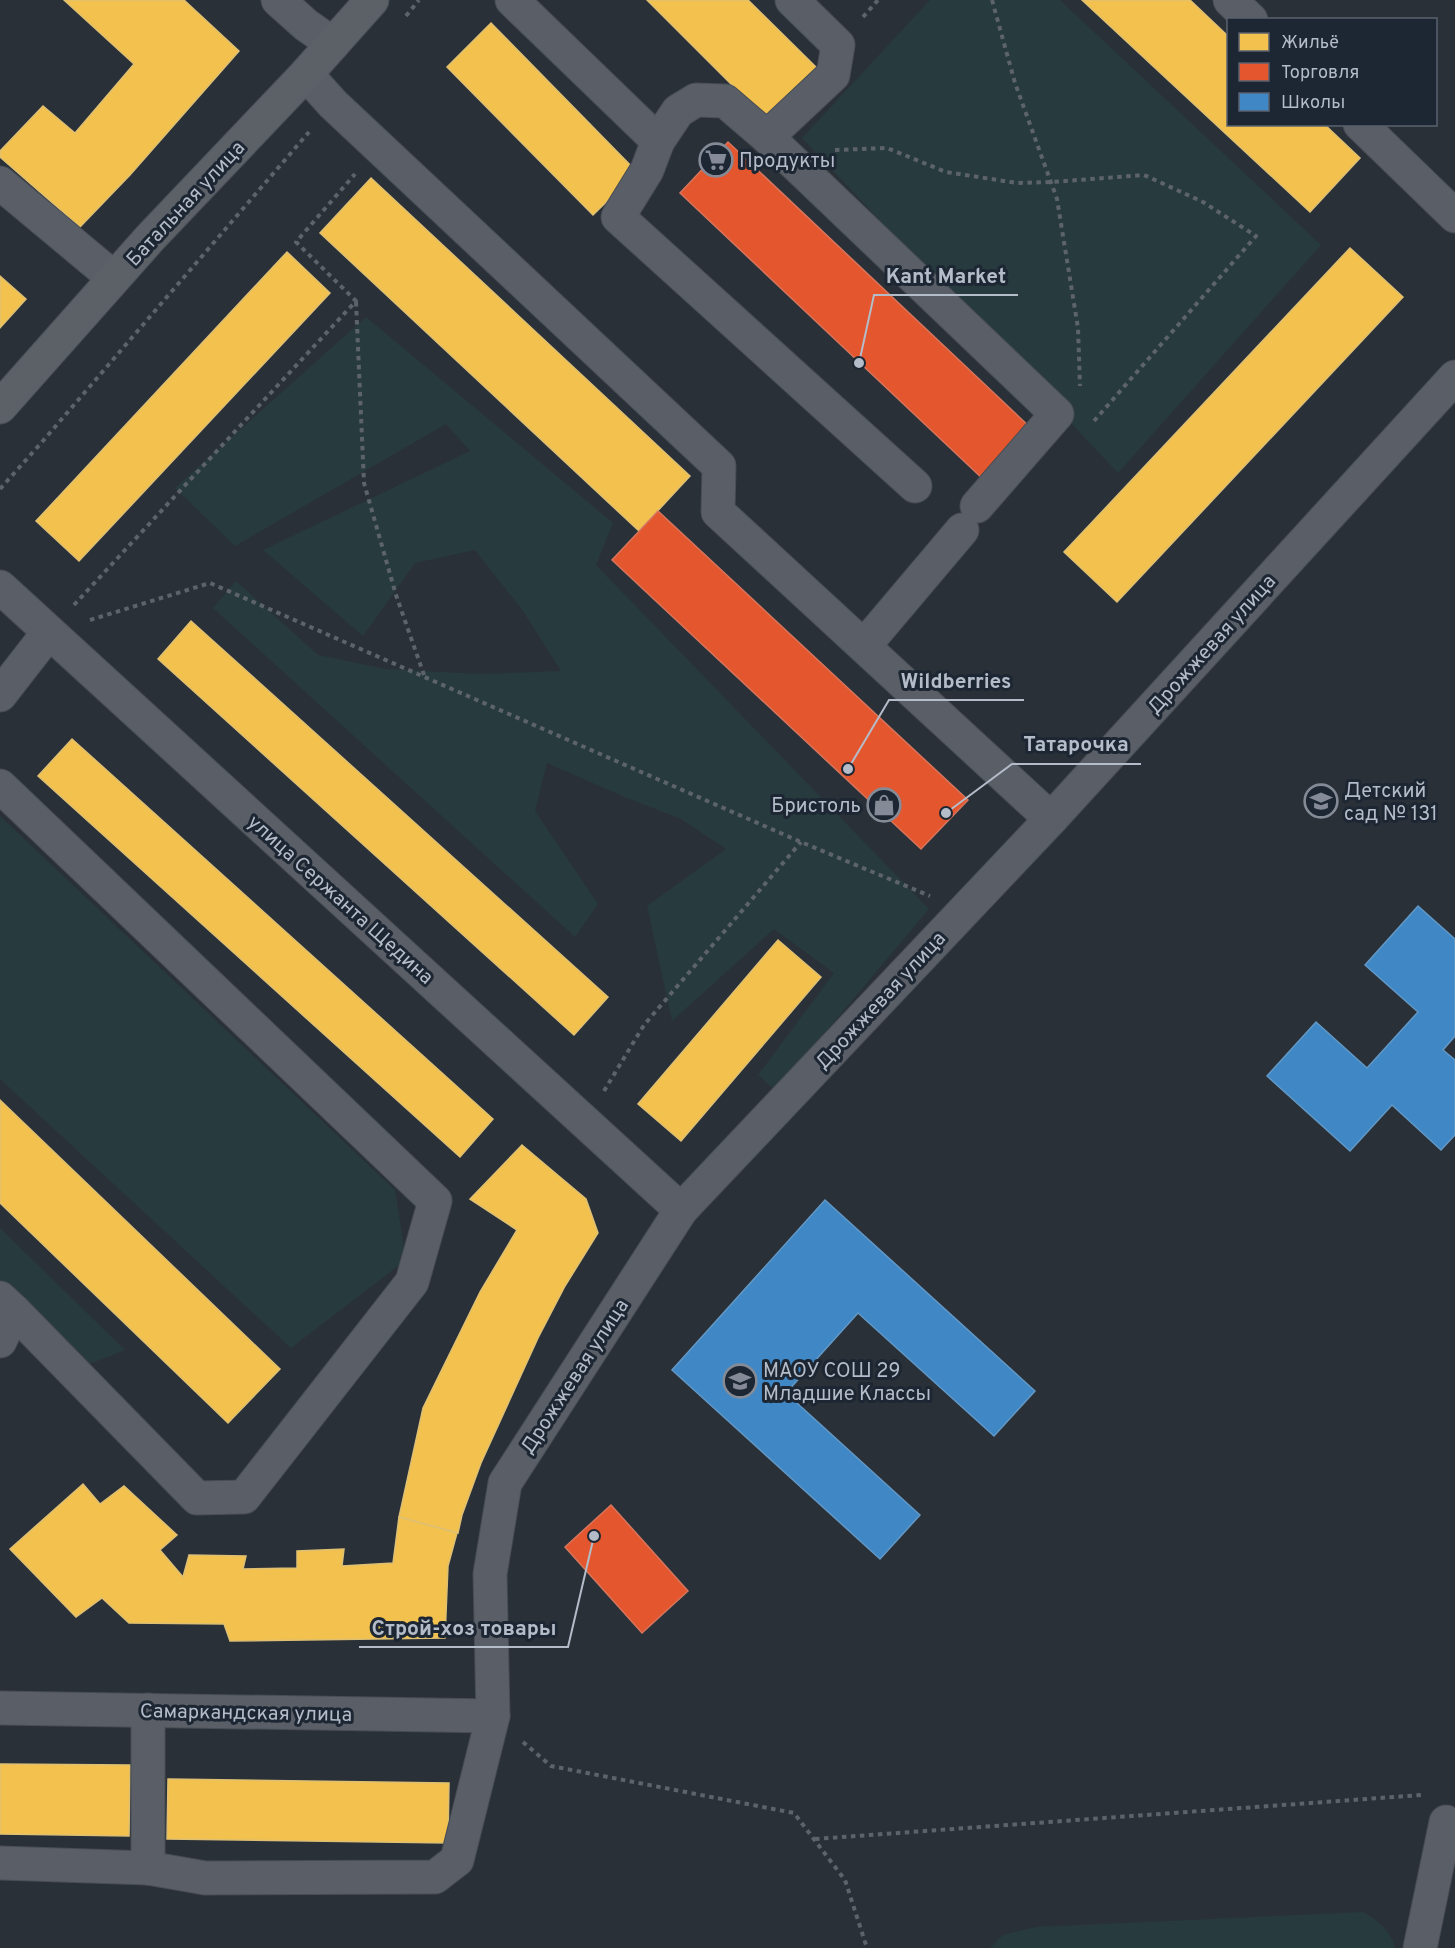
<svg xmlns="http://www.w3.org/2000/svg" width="1455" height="1948" font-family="Overpass,sans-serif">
<rect width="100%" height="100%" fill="#2a3038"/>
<!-- green -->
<g fill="#273a3e">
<path d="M 930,0 L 1060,0 L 1321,245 L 1118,473 L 802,138 Z"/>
<path d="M 366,317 L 613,523 L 596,565 L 929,909 L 776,1091 L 758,1075 L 834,973 L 774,929 L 672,1021 L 647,906 L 726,849 L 681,819 L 627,798 L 547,763 L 535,811 L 598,904 L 575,937 L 213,608 L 236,581 L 318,655 L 386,669 L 480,674 L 561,671 L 523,611 L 475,550 L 415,563 L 363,636 L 263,550 L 470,451 L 446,424 L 235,546 L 175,488 Z"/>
<path d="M 0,816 L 395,1190 L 406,1260 L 291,1348 L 0,1079 Z"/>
<path d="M 0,1228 L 125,1350 L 87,1365 L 0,1282 Z"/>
<path d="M 1363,1912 C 1378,1920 1391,1931 1395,1948 L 990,1948 L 1003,1935 L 1036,1927 Z"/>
</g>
<!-- homes -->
<g fill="#f2c14e" stroke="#dfc073" stroke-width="1.5">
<path d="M 64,0 L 184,0 L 239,51 L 130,175 L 80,227 L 0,157 L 0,151 L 43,106 L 75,133 L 134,64 Z"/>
<path d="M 647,0 L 748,0 L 820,71 L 769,122 Z"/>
<path d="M 1082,0 L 1190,0 L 1228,36 L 1228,124 L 1324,124 L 1360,158 L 1310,212 Z"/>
<path d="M 491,23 L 637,172 L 593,215 L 447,67 Z"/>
<path d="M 371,178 L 690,476 L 639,531 L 320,233 Z"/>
<path d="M 1350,248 L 1403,297 L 1117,602 L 1064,552 Z"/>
<path d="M 287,252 L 330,293 L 79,561 L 36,521 Z"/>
<path d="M 0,276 L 26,299 L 0,328 Z"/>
<path d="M 191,621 L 608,997 L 574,1035 L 158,659 Z"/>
<path d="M 72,739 L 493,1119 L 460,1157 L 38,776 Z"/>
<path d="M 778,940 L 821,977 L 681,1141 L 638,1104 Z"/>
<path d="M 0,1100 L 280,1369 L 228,1423 L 0,1203 Z"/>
<path d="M 522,1145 L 586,1199 L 598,1233 L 565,1286 L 538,1338 L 481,1463 L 462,1515 L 458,1533 L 399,1517 L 423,1408 L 480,1292 L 517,1230 L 470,1199 Z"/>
<path d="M 83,1484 L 100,1504 L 124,1486 L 177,1535 L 160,1550 L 183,1577 L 189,1555 L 246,1556 L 243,1569 L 297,1568 L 297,1551 L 344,1549 L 342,1566 L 393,1563 L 399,1517 L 457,1533 L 448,1566 L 445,1638 L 230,1641 L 224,1624 L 129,1623 L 102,1598 L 76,1617 L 10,1549 Z"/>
<path d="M 0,1764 L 130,1765 L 129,1836 L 0,1834 Z"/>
<path d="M 168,1779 L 449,1783 L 448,1843 L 167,1839 Z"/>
</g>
<!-- shops -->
<g fill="#e4572e" stroke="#d6755c" stroke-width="1.5">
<path d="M 728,142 L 1033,430 L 985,481 L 680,193 Z"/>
<path d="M 658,511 L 968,800 L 921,849 L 612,560 Z"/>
<path d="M 611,1505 L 688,1591 L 642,1633 L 565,1547 Z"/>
</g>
<!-- schools -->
<g fill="#3f88c5" stroke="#6298c6" stroke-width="1.5">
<path d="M 1418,906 L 1455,939 L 1455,1036 L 1443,1050 L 1455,1060 L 1455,1135 L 1441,1150 L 1392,1105 L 1350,1151 L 1267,1076 L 1316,1022 L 1367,1068 L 1418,1012 L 1365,965 Z"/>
<path d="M 825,1200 L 1035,1391 L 994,1436 L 858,1313 L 786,1393 L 920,1515 L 880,1559 L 672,1370 Z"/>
</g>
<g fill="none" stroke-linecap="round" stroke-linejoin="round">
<!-- minor casing -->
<g stroke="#484c53" stroke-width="35">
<g id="minor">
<path d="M 278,0 L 306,25 L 333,44"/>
<path d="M 512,0 L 658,141"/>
<path d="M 792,0 L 838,45 L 833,75 L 767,137 L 725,101 L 696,100 L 678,111 L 658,141 L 647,170 L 618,217 L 915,486"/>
<path d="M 1230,0 L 1251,20"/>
<path d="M 306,74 L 333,104 L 719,466 L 718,512 L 1051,819"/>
<path d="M 1360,124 L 1455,216"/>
<path d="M 767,137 L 1057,414 L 977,506"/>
<path d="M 0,183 L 114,278"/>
<path d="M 0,587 L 681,1210"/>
<path d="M 864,646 L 962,530"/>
<path d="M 0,695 L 49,632"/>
<path d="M 0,786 L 435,1201 L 412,1282 L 244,1497 L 197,1498 L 14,1311"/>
<path d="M 0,1298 L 14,1311 L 0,1341"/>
<path d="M 0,1708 L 493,1716"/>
<path d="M 148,1710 L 148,1868 L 205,1878 L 435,1877 L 457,1860 L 493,1716 L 490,1574 L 505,1483 L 681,1210 L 1051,819 L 1455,377"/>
<path d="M 0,1863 L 148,1868"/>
<path d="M 1420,1948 L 1446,1822"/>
</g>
</g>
<!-- major casing -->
<g stroke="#484c55" stroke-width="35">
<path id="major" d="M 0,407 L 150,238 L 306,74 L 372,0"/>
</g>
<!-- path -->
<g stroke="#5d636a" stroke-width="4" stroke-dasharray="4.5 4.5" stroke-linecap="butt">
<path d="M 992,0 L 1015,83 L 1057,199 L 1078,328 L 1080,386"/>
<path d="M 406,16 L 419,0"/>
<path d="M 863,17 L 878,0"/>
<path d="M 835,150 L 887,148 L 946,172 L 1017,183 L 1052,182 L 1144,175 L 1203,202 L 1256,236 L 1094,421"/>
<path d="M 356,302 L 364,483 L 396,595 L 424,675"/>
<path d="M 0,489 L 42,442 L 309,132"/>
<path d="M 74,605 L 356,301 L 296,242 L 355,174"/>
<path d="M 90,620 L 210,583 L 801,842 L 930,896"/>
<path d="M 604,1091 L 644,1025 L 801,842"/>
<path d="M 523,1742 L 551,1766 L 794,1813 L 845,1880 L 867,1948"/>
<path d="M 815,1839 L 1421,1795"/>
</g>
<!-- minor -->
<use href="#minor" stroke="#5a5e66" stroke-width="33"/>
<!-- major -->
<use href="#major" stroke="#5c6168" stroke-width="33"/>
</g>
<!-- icons -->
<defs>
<g id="supermarket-ring" transform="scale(1.725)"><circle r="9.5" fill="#1d2633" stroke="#848b96" stroke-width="1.5"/><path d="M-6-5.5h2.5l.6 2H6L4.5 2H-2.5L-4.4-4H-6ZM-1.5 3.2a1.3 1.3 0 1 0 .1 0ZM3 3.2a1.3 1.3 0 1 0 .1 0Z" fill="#848b96"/></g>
<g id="school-ring" transform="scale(1.725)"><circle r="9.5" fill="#1d2633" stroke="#848b96" stroke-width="1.5"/><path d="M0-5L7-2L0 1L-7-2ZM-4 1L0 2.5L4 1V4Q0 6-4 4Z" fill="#848b96"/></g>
<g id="shop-ring" transform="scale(1.725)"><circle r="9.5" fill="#1d2633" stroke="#848b96" stroke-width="1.5"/><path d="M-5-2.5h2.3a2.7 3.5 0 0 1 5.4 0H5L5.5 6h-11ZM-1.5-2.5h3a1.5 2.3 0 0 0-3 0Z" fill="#848b96"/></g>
</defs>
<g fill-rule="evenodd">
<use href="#supermarket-ring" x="716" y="160"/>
<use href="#school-ring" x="1321" y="801"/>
<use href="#shop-ring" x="884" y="805"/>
<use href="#school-ring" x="740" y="1381"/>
</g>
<g text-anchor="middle" stroke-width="6" stroke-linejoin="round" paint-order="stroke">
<!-- poi labels -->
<g font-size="20" fill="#b4bcc9" stroke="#1d2633" text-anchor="start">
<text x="739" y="167">Продукты</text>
<text x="1344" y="797">Детский<tspan x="1344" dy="23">сад № 131</tspan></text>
<text x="861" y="812" text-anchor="end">Бристоль</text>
<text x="763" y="1377">МАОУ СОШ 29<tspan x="763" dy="23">Младшие Классы</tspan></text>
</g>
<!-- street labels -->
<g font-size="20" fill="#b4bcc9" stroke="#1d2633">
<text transform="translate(185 203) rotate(-47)" y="7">Батальная улица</text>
<text transform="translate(1211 644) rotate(-48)" y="7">Дрожжевая улица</text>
<text transform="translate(341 899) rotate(42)" y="7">улица Сержанта Щедина</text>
<text transform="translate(880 1000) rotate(-47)" y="7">Дрожжевая улица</text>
<text transform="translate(574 1376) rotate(-57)" y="7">Дрожжевая улица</text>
<text transform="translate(246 1712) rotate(1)" y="7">Самаркандская улица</text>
</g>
</g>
<!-- callouts -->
<path fill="none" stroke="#b4bcc9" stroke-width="2" d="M859 363L874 295H1018M848 769L889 700H1024M946 813L1012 764H1141M594 1536L568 1647H359"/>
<g fill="#b4bcc9" stroke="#1d2633" stroke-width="2">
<circle cx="859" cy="363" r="6"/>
<circle cx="848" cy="769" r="6"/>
<circle cx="946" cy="813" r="6"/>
<circle cx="594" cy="1536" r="6"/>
</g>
<g font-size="21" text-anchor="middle" font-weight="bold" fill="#b4bcc9" stroke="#1d2633" stroke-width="6" stroke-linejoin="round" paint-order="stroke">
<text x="946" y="283">Kant Market</text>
<text x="956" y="688">Wildberries</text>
<text x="1076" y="751">Татарочка</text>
<text x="464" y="1635">Строй-хоз товары</text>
</g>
<!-- legend -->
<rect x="1227" y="18" width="210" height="108" fill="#1d2633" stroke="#59626f" stroke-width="1.5"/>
<rect x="1239" y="33" width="30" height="18" fill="#f2c14e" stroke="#59626f" stroke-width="1.5"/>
<text x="1281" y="48" font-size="18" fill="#b4bcc9">Жильё</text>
<rect x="1239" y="63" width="30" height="18" fill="#e4572e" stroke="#59626f" stroke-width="1.5"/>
<text x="1281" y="78" font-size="18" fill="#b4bcc9">Торговля</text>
<rect x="1239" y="93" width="30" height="18" fill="#3f88c5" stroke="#59626f" stroke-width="1.5"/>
<text x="1281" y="108" font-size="18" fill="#b4bcc9">Школы</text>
</svg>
